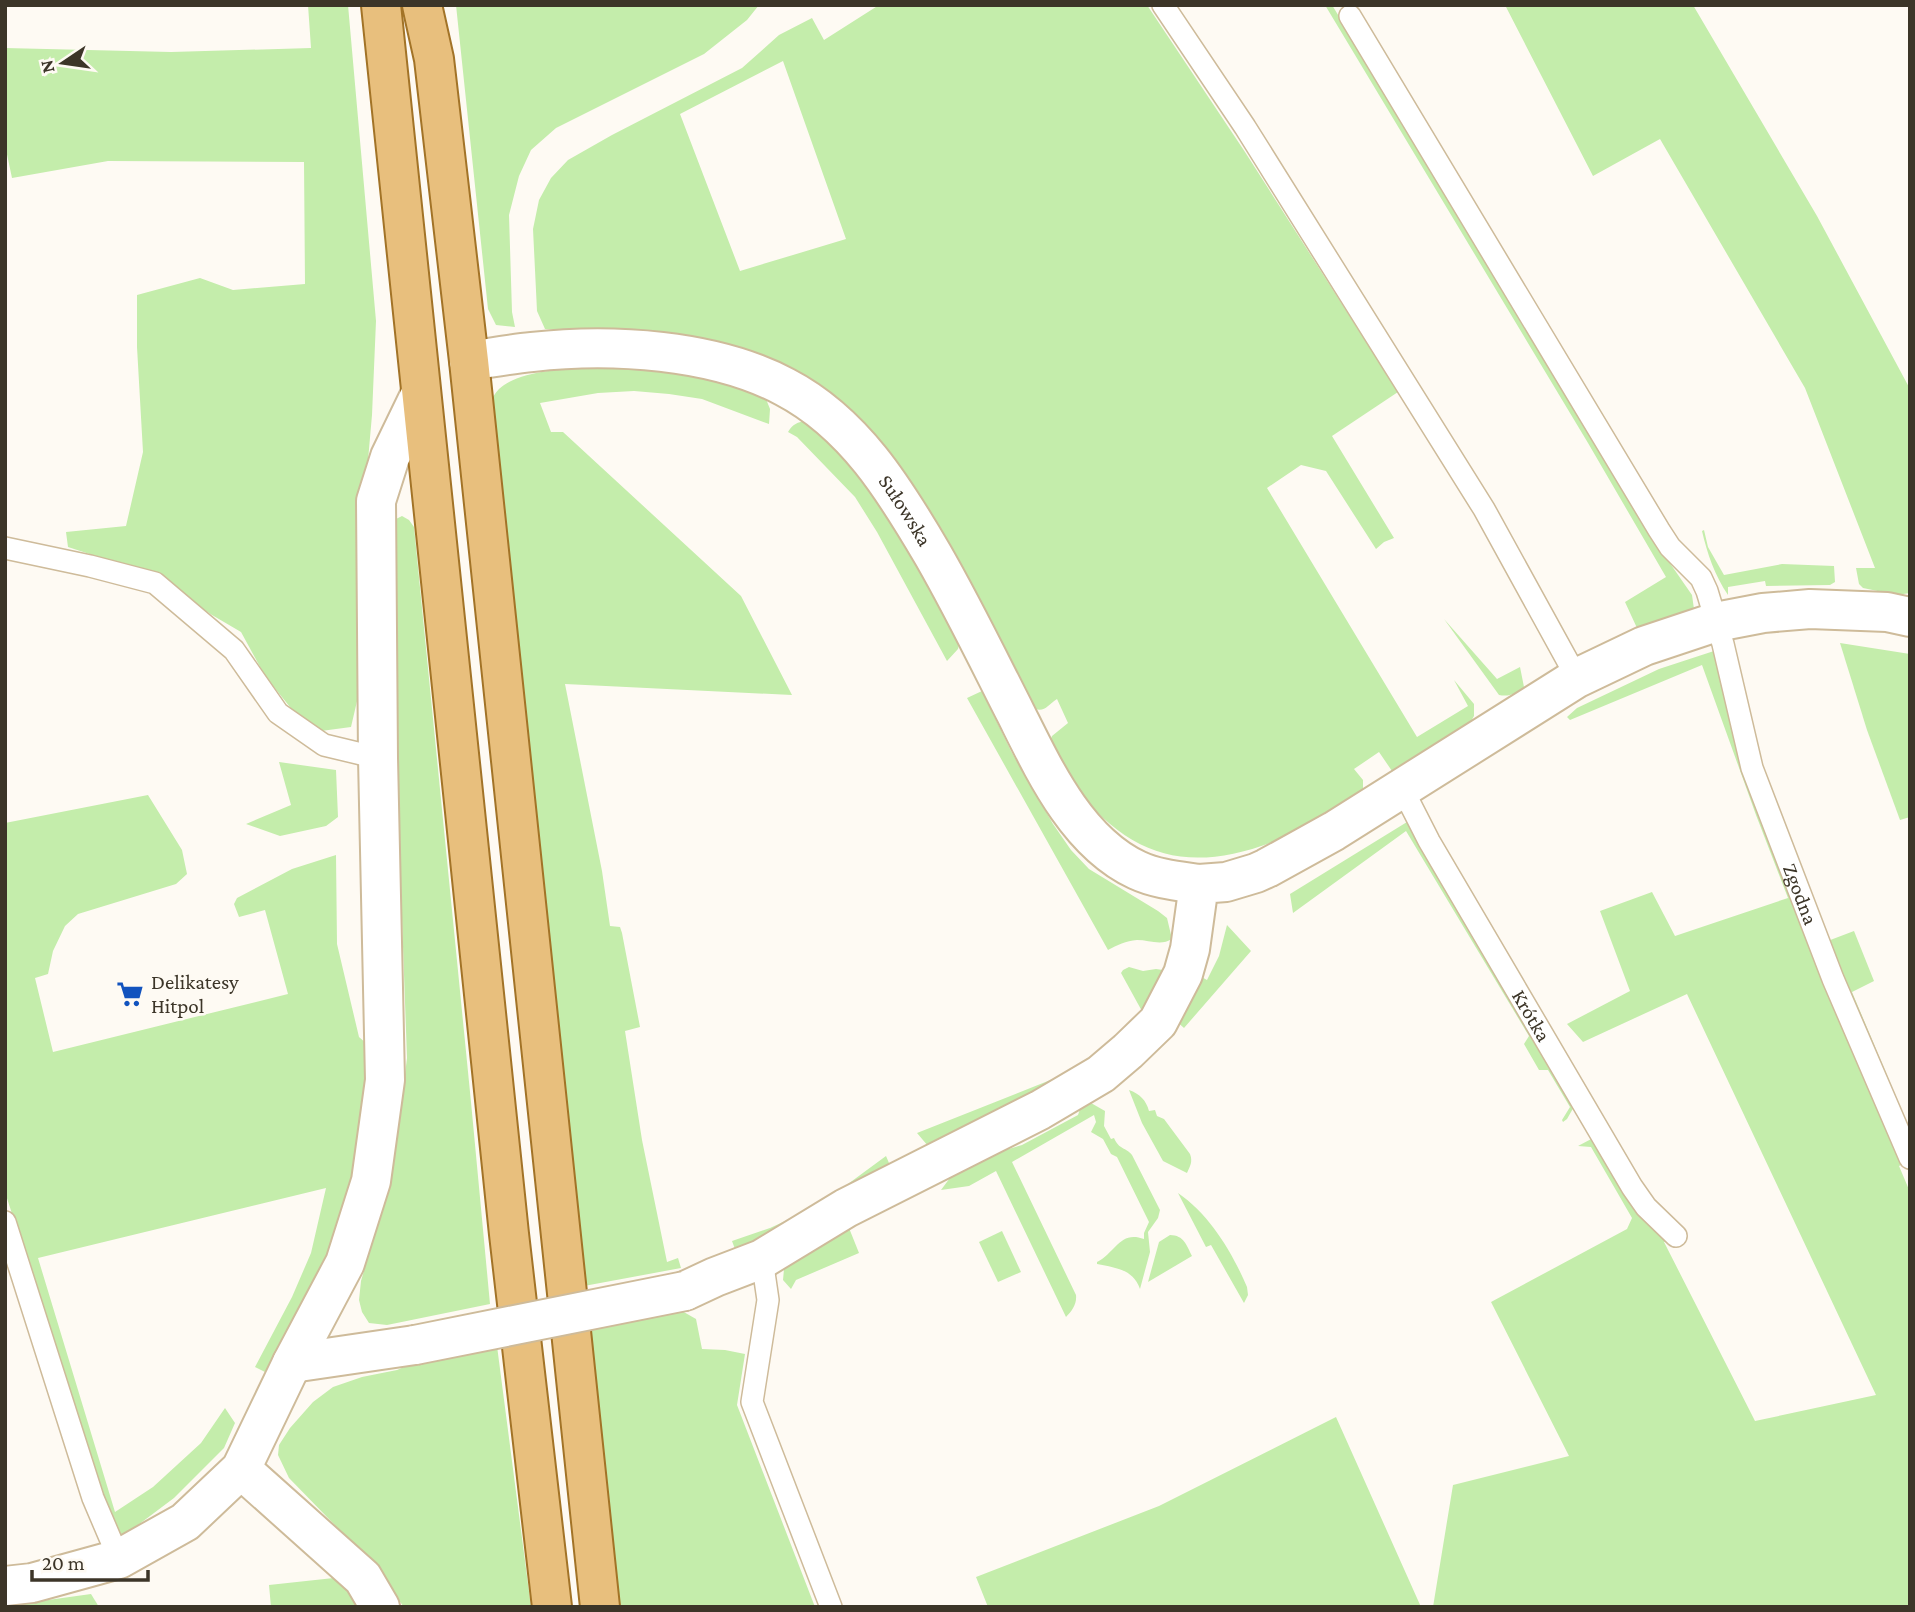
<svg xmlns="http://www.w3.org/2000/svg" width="1915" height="1612" font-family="'Crimson Pro',serif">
<rect width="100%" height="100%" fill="#fefaf3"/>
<!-- green -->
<g fill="#c4edab" fill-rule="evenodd">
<path d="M 308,5 L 348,5 L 376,321 L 372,415 L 366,483 L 361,684 L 351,727 L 321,731 L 294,712 L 265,676 L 241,632 L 212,615 L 151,574 L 68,547 L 66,532 L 126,526 L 143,452 L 137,347 L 137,295 L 200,278 L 233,290 L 305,284 L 304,162 L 108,161 L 12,178 L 5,145 L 5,48 L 171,52 L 311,48 Z"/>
<path d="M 456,5 L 759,5 L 747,20 L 704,54 L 556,128 L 531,150 L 519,176 L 509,215 L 512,312 L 515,327 L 496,325 L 488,309 Z"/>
<path d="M 879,5 L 1147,5 L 1245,152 L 1398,392 L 1332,436 L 1394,538 L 1384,542 L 1376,549 L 1326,471 L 1301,465 L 1267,488 L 1417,737 L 1468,706 L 1454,680 L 1474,704 L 1474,716 L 1470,723 L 1392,771 L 1379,752 L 1354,769 L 1363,780 L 1363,791 C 1340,805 1315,824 1290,835 C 1199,874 1135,866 1073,784 C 1064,771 1057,756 1049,743 L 1052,736 L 1068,723 L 1057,699 C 1046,706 1046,713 1031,708 L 853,418 L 597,333 L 545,329 L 537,311 L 533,229 L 539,200 L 551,178 L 568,160 L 612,135 L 742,68 L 779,35 L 812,18 L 824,40 ZM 783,61 L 846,239 L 740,271 L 680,114 Z"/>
<path d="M 1325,5 L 1332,5 L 1435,174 L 1658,546 L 1692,595 L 1694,609 L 1637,628 L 1625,602 L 1666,577 L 1588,443 Z"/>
<path d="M 1505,5 L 1693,5 L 1817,216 L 1910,389 L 1910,593 L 1897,595 L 1863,588 L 1859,584 L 1856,568 L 1875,568 L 1805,388 L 1660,139 L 1593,176 Z"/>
<path d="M 589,367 L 661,369 L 724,380 L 766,399 L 770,409 L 769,424 L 702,399 L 669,394 L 634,391 L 598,393 L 540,403 L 551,432 L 563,432 L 741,596 L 792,695 L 565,684 L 602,871 L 610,926 L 620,927 L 622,933 L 640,1027 L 625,1031 L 642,1140 L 667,1262 L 678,1258 L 681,1268 L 584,1286 L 489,403 C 492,399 495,393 499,389 C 518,371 563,369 589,367 Z"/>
<path d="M 807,421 L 843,453 L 910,545 L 960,641 L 958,649 L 947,661 L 877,532 L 855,497 L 797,437 L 788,432 C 793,424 797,422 807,421 Z"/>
<path d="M 402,516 L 409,520 L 414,527 L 471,1102 L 490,1304 L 387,1325 L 369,1323 L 362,1312 L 359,1300 L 361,1281 L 382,1208 L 397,1139 L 407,1058 L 392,639 L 392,527 L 396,519 Z"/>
<path d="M 1704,530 L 1708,547 L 1724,575 L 1782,564 L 1834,566 L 1835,582 L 1830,585 L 1766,586 L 1765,581 L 1728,587 L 1728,595 C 1715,576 1707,553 1702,531 Z"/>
<path d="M 1444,619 L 1497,679 L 1520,667 L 1524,687 C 1516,694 1509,697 1499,695 Z"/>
<path d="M 1840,643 L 1910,654 L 1910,817 L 1900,820 L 1867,730 Z"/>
<path d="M 1717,650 L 1903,1164 L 1899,1166 L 1910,1192 L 1910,1607 L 1433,1607 L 1453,1485 L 1569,1456 L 1491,1302 L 1627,1229 L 1632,1218 L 1591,1147 L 1578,1146 L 1595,1137 L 1669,1239 L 1664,1242 L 1755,1421 L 1876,1395 L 1687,994 L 1583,1042 L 1567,1024 L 1630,991 L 1600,911 L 1652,892 L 1675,936 L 1788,898 L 1756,815 L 1702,665 L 1570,720 L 1567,717 L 1577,708 L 1659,669 Z"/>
<path d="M 982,691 L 1011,751 L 1053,824 L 1071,850 L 1089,869 L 1158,911 L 1167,918 L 1172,939 C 1161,946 1149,940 1137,940 C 1126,941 1117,945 1108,950 L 967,698 Z"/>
<path d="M 279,762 L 336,770 L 338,817 L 326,826 L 280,836 L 246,824 L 291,805 Z"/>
<path d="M 148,795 L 182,850 L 187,874 L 176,884 L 78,914 L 65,926 L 53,951 L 48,974 L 35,978 L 53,1052 L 288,994 L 265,910 L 239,917 L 234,904 L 237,898 L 292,869 L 336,855 L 337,944 L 359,1037 L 367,1044 L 371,1076 L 356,1178 L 323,1267 L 271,1375 L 255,1367 L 292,1297 L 311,1253 L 326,1188 L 38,1258 L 115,1512 L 153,1487 L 201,1443 L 225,1408 L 235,1423 L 224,1448 L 174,1498 L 126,1534 L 115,1534 L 5,1192 L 5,823 Z"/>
<path d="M 1407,822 L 1545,1050 L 1575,1105 L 1567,1119 L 1563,1122 L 1562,1120 L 1570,1107 L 1548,1070 L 1539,1070 L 1524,1044 L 1529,1036 L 1406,831 L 1293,913 L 1290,894 Z"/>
<path d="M 1227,925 L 1251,951 L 1184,1028 L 1174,1019 L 1198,975 L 1207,980 L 1219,956 Z"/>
<path d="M 1854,931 L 1874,981 L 1852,992 L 1910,1130 L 1905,1128 L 1825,942 Z"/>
<path d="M 1129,967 L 1143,971 L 1156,969 L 1163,970 L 1167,977 L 1140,1029 L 934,1153 L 917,1133 L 1063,1075 L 1112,1042 L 1143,1013 L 1121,973 L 1123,970 Z"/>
<path d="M 1129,1090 C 1140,1094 1146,1100 1149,1111 L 1155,1110 L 1157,1116 L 1164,1119 L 1190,1154 C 1193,1162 1190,1166 1187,1173 L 1163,1161 L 1142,1123 Z"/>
<path d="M 1082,1103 L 1091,1103 L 1105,1111 L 1104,1126 L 1111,1139 L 1114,1138 C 1119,1150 1126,1147 1132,1155 L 1160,1210 L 1158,1218 L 1148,1232 L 1150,1252 L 1140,1289 C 1133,1269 1116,1268 1097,1264 L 1097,1262 C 1116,1252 1120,1230 1144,1239 L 1144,1233 L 1149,1222 L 1117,1157 L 1111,1154 L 1103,1139 L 1091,1132 L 1096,1122 L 1094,1115 L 1012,1162 L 1076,1295 C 1077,1304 1072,1311 1066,1317 L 996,1171 L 969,1186 L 941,1190 L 961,1163 L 1022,1145 L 1078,1115 Z"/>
<path d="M 886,1156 L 892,1170 L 791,1228 L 735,1249 L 732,1241 L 770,1228 L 818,1206 Z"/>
<path d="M 1178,1193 C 1210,1215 1232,1252 1247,1287 L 1248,1295 L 1244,1303 L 1211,1245 L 1206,1247 Z"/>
<path d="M 849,1228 L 859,1253 L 796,1280 L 791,1289 L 783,1280 L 784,1269 L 788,1260 Z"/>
<path d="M 1002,1231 L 1021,1272 L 998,1282 L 979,1242 Z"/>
<path d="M 1170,1235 C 1184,1235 1187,1246 1192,1256 L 1148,1282 L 1159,1242 Z"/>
<path d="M 682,1311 L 696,1319 L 702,1349 L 725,1350 L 745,1354 L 737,1405 L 815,1607 L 619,1607 L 588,1329 Z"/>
<path d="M 497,1346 L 531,1607 L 404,1607 L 362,1553 L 289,1478 L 278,1455 L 279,1445 L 290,1428 L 313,1402 L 333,1387 L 362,1377 L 397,1370 L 418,1361 Z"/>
<path d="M 1336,1417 L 1421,1607 L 988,1607 L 976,1577 L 1159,1506 Z"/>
<path d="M 343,1577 L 357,1607 L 271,1607 L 269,1585 Z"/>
<path d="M 91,1594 L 99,1607 L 5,1607 L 5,1606 Z"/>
</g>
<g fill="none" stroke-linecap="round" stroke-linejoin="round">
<!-- service casing -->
<g stroke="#cebb9a" stroke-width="24">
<g id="service">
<path d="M 1163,5 L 1245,127 L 1484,509 L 1577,678"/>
<path id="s1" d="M 1350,16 L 1659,530 L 1670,547 L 1701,578 L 1707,591 L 1723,644 L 1752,768 L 1833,979 L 1910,1158"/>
<path d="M 5,548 L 90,566 L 155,583 L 234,650 L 278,713 L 324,745 L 378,758"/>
<path id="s2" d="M 1402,788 L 1429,841 L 1632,1187 L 1646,1207 L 1676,1236"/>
<path d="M 5,1222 L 93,1498 L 119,1559"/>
<path d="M 762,1259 L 768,1300 L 752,1402 L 831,1607"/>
</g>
</g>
<!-- tertiary casing -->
<g stroke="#cebb9a" stroke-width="42">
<g id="tertiary">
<path id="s3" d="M 469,361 C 490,358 511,354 532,352 C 611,343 714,349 785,387 C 854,423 895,490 933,555 C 963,607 989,661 1016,714 C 1044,770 1077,842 1137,870 C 1156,879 1178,881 1199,884"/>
<path d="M 685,1291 L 715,1277 L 762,1259 L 846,1208 L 1040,1110 L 1101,1074 L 1128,1051 L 1158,1022 L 1183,974 L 1190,949 L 1199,884 L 1226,882 L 1256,873 L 1267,868 L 1334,831 L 1577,678 L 1644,646 L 1716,622 L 1763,613 L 1810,609 L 1887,612 L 1910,617"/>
<path d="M 292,1363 L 415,1345"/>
<path d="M 241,1469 L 363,1578 L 380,1607"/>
<path d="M 5,1586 L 32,1583 L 119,1559 L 185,1522 L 241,1469 L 292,1363 L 345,1263 L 371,1181 L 385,1080 L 378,758 L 376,501 L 390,457 L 421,393"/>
</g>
</g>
<!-- primary casing -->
<g stroke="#a27327" stroke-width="42">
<g id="primary">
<path d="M 381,5 L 509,1234 L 552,1607"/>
<path d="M 422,5 L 434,59 L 469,361 L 600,1607"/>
</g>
</g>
<!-- service -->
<use href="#service" stroke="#fff" stroke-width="21"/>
<!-- tertiary -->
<use href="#tertiary" stroke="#fff" stroke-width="38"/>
<!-- primary -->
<use href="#primary" stroke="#e8bf7d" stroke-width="38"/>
<!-- tertiary-bridge casing -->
<g stroke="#cebb9a" stroke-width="42" stroke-linecap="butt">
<path id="tertiary-bridge" d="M 415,1345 L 685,1291"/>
</g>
<!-- tertiary-bridge -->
<use href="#tertiary-bridge" stroke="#fff" stroke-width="38"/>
</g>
<!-- icons -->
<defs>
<g id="supermarket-bare" transform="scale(2.1)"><path d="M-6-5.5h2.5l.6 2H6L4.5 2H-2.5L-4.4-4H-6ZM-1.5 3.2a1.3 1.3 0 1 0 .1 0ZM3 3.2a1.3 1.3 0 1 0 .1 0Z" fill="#1253be" stroke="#fefaf3" stroke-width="2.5" paint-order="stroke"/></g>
</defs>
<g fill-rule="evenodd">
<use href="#supermarket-bare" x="130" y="994"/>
</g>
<g text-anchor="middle" stroke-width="5" stroke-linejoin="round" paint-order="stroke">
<!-- street labels -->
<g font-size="21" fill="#3c3528" stroke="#fefaf3">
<text dy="7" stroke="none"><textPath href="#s3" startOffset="497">Sułowska</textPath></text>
<text dy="7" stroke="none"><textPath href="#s1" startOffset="996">Zgodna</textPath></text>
<text dy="7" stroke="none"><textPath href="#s2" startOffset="262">Krótka</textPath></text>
</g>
<!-- poi labels -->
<g font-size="21" fill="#3c3528" stroke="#fefaf3" text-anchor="start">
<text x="151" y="989">Delikatesy<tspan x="151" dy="24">Hitpol</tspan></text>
</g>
</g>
<!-- border -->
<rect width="1915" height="1612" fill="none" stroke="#3c3528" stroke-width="14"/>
<!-- north arrow -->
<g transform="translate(63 63) rotate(257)" stroke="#fefaf3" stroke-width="5" paint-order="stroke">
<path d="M0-5L12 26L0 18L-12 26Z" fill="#3c3528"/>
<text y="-10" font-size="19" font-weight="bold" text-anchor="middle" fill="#3c3528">N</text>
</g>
<!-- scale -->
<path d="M32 1570v10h116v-10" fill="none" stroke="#3c3528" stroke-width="3.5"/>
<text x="42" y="1570" font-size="21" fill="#3c3528" stroke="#fefaf3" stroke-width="5" paint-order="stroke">20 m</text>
</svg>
